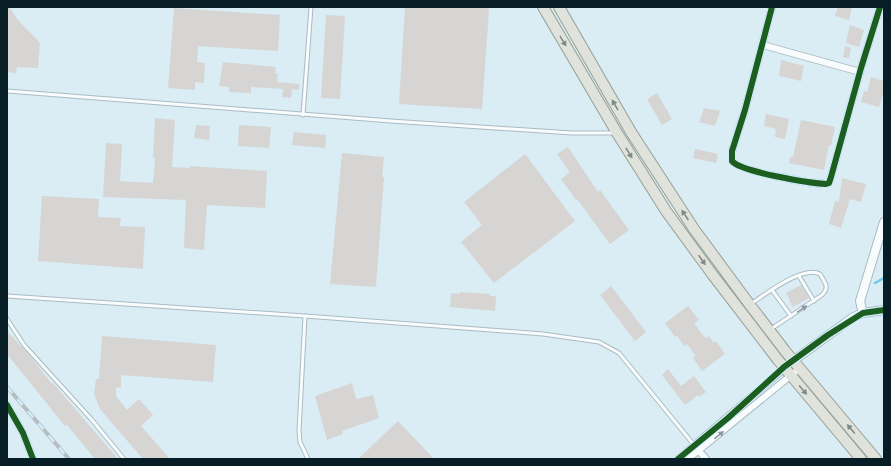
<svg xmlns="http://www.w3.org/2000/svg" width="891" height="466" font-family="Arial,sans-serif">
<rect width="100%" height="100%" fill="#daecf4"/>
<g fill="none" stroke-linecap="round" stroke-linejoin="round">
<!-- stream -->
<path stroke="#6ac8ed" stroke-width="2.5" d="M 875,283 L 884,278"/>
</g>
<!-- building -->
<g fill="#d6d5d4">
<path d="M 7,7 L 9,7 L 18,20 L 40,43 L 38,68 L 17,67 L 16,73 L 7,72 Z"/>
<path d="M 405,7 L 487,7 L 489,10 L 482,109 L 399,104 Z"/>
<path d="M 838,7 L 852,7 L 849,20 L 835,16 Z"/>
<path d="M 174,8 L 280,15 L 278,51 L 198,46 L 197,62 L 205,63 L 204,83 L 195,82 L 195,90 L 168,88 Z"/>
<path d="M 326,15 L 345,16 L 340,99 L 321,98 Z"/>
<path d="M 850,25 L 864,30 L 859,47 L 846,43 Z"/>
<path d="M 845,46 L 851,48 L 849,58 L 843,57 Z"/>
<path d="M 781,60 L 804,66 L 801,81 L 779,76 Z"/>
<path d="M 223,62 L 276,67 L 275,74 L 278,74 L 277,82 L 299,84 L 299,90 L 292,89 L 291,98 L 282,97 L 283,89 L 251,87 L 251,93 L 229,92 L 229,87 L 219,86 Z"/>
<path d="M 871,77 L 884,81 L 884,94 L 883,94 L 879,107 L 861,102 L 864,91 L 867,92 Z"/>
<path d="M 657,93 L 672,119 L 662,125 L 647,99 Z"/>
<path d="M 704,108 L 720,111 L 715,126 L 699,122 Z"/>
<path d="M 766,114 L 789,119 L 785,139 L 775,137 L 776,129 L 764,126 Z"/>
<path d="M 155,118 L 175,120 L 172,167 L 190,168 L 190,166 L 267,171 L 265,208 L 207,205 L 204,250 L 184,248 L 186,200 L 103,197 L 106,143 L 122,144 L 120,181 L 153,183 L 155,158 L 153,158 Z"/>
<path d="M 801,120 L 835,127 L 831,146 L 829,145 L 824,170 L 789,163 L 790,157 L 793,157 Z"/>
<path d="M 196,125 L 210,126 L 209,140 L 194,138 Z"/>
<path d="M 239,125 L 271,127 L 269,148 L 238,146 Z"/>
<path d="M 294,132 L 326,135 L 325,148 L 292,145 Z"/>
<path d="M 568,147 L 598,192 L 600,190 L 629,230 L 610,244 L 577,199 L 576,200 L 561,179 L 570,172 L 557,154 Z"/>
<path d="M 695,149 L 718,154 L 716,163 L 693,158 Z"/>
<path d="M 342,153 L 384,157 L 382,177 L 384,177 L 376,287 L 330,284 Z"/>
<path d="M 525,154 L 575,221 L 494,283 L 461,242 L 482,225 L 464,202 Z"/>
<path d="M 842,178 L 866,184 L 861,202 L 850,199 L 841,228 L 829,224 L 835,201 L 839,202 Z"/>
<path d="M 42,196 L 99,199 L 98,217 L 121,218 L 120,226 L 145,227 L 143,269 L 38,261 Z"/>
<path d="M 801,285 L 809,298 L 793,307 L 786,293 Z"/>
<path d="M 611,286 L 646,332 L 635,341 L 600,295 Z"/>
<path d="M 460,292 L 490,294 L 490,296 L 496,296 L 495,311 L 450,307 L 451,293 L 460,294 Z"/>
<path d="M 688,306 L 699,320 L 694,323 L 702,334 L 706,338 L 709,336 L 714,343 L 716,341 L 725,354 L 702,371 L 693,358 L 696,356 L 687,344 L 684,346 L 677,336 L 675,337 L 665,323 Z"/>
<path d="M 7,331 L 31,357 L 52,384 L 53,383 L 118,459 L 95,459 L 67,425 L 65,426 L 7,354 Z"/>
<path d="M 102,336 L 216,345 L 213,382 L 121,375 L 121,388 L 116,387 L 116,396 L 127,410 L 139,399 L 153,415 L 141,426 L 170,459 L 143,459 L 100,409 L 94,394 L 96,379 L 99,379 Z"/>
<path d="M 668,369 L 681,386 L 694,376 L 706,392 L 699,397 L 698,395 L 685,405 L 662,375 Z"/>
<path d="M 352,383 L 356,399 L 373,395 L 379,418 L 342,431 L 343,434 L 327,440 L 315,396 Z"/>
<path d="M 398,421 L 434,459 L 358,459 Z"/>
</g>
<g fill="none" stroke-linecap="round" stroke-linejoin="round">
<!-- service casing -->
<g stroke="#aabbc3" stroke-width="5">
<g id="service">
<path d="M 7,91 L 391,121 L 572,133 L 615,133"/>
<path d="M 303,115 L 311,7"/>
<path d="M 799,276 L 814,301"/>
<path d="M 772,290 L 791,316"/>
<path d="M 7,296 L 305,316 L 543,334 L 599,342 L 619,353 L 694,445"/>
<path d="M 752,303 C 766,294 803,265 820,274 C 825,283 830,287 822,295 L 771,329"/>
<path d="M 305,316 L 299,431 L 300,442 L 308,459"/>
<path d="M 7,319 L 24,345 L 92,420 L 124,459"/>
</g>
</g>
<!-- minor casing -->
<g stroke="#aabbc3" stroke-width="8">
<g id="minor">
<path d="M 772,7 L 745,110 L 732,151 L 732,161 C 741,172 809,183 826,184 L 829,183 L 831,177 L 861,68 L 880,7"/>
<path d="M 763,45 L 860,72"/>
<path d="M 7,405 L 23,433 L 33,459"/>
<path d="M 699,451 L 706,459"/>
<path d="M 678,459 L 793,361"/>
<path d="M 688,459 L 800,368"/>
</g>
</g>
<!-- tertiary casing -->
<g stroke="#aabbc3" stroke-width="10">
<g id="tertiary">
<path d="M 863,313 L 860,301 L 884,222"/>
<path d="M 793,361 L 852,318 L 863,313 L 884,310"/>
</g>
</g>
<!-- primary casing -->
<g stroke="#959e95" stroke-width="12">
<g id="primary">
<path d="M 543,7 L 617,133 L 666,211 L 712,274 L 778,360 L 861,459"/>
<path d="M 559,7 L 631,132 L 694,229 L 750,305 L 786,352 L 876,459"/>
</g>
</g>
<!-- service -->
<use href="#service" stroke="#f9fcfd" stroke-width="3"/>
<!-- minor -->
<use href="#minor" stroke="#f9fcfd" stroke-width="6"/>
<!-- tertiary -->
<use href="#tertiary" stroke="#f9fcfd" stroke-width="8"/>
<!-- primary -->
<use href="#primary" stroke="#e0e3dc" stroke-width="10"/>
<!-- rail casing -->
<g stroke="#b7bcbf" stroke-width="4">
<path id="rail" d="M 7,387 L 69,459"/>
</g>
<!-- rail -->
<use href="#rail" stroke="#d0effe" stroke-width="2.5" stroke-dasharray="8" stroke-linecap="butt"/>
<!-- cycleway casing -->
<g stroke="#d0effe" stroke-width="8">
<g id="cycleway">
<path d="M 772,7 L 745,110 L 732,151 L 732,161 C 741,172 809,183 826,184 L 829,183 L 831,177 L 861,68 L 880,7"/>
<path d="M 7,405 L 23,433 L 33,459"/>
<path d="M 678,459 L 728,418 L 784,367 L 828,335 L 863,313 L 884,310"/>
</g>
</g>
<!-- cycleway -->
<use href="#cycleway" stroke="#1b5e20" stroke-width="6"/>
</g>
<!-- one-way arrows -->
<defs><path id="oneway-solid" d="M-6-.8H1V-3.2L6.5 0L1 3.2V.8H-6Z"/></defs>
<g fill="#7f8a8a">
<use href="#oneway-solid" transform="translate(563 41) rotate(59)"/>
<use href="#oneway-solid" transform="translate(615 105) rotate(-120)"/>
<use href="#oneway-solid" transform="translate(629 153) rotate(58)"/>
<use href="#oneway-solid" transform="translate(685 215) rotate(-124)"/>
<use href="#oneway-solid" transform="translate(702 260) rotate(55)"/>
<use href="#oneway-solid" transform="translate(803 390) rotate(50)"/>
<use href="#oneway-solid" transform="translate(851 429) rotate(-130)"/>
</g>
<g fill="#8d989c">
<use href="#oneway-solid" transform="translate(802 309) rotate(-34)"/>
<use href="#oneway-solid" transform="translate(719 435) rotate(-39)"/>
</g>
<!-- border -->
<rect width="891" height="466" fill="none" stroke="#081e26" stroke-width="16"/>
</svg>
